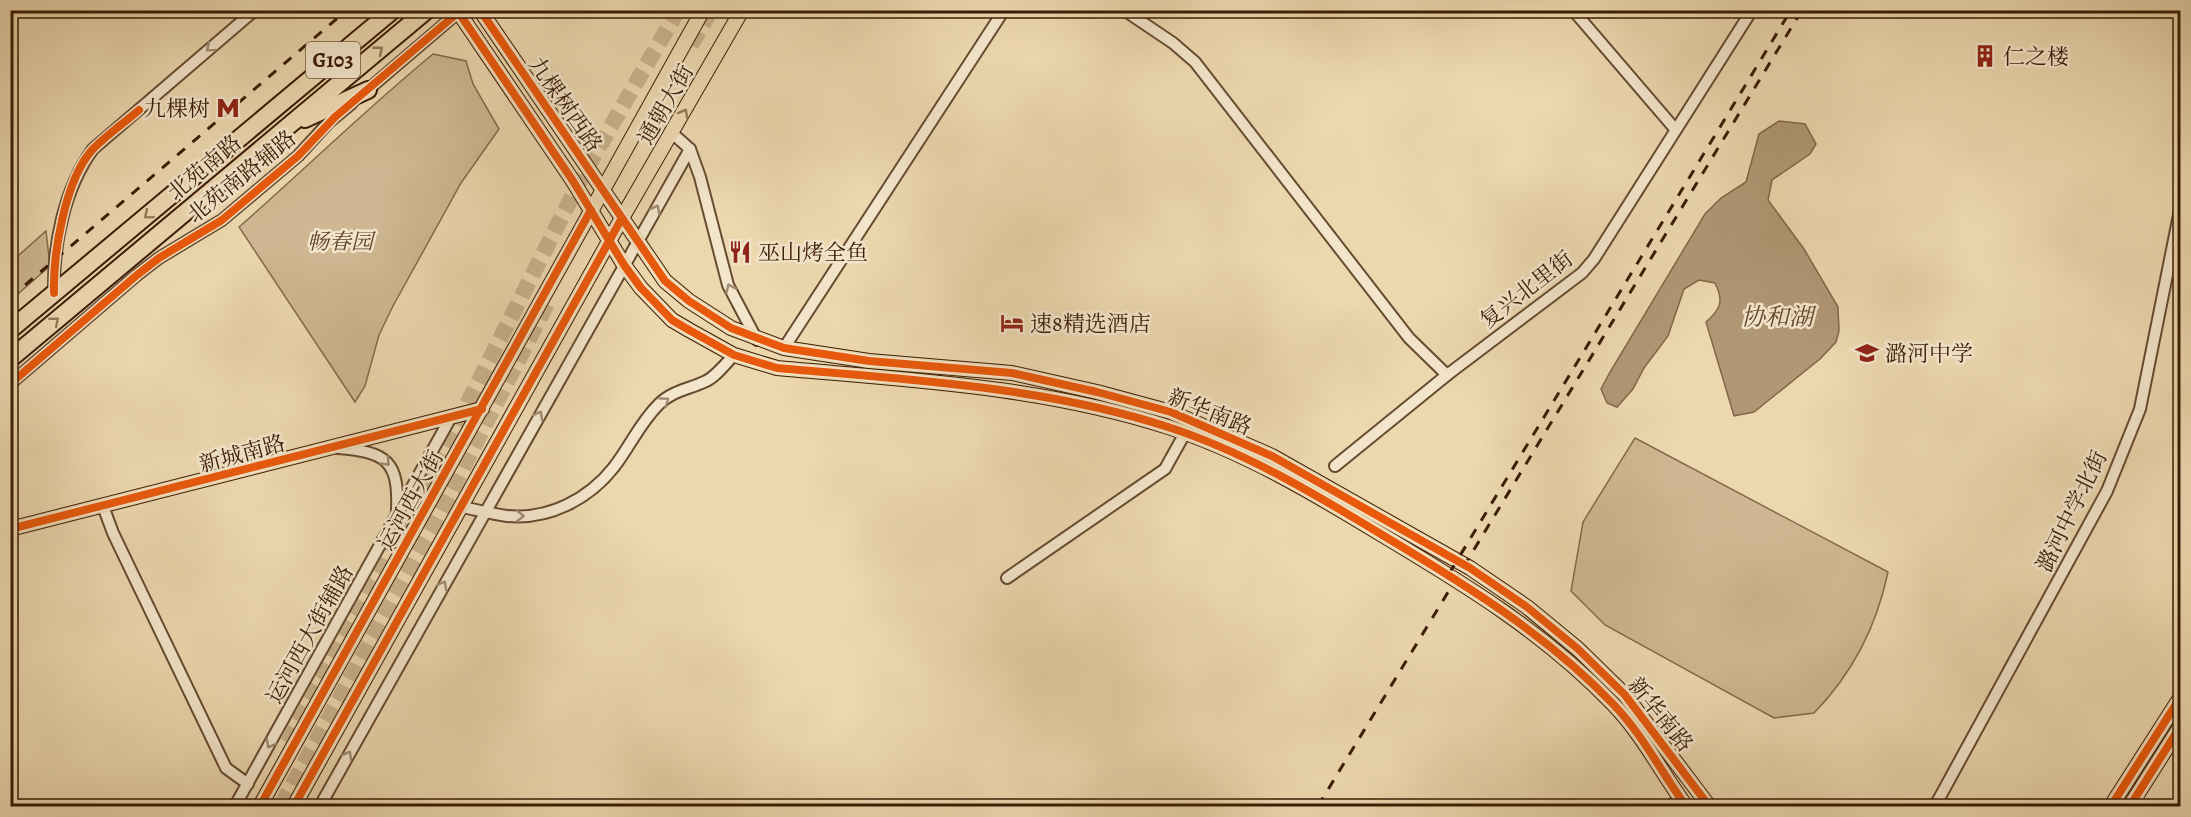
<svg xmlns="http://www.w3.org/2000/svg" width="2191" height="817" font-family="Alegreya,'Noto Serif SC',serif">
<rect width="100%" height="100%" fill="#ecd7af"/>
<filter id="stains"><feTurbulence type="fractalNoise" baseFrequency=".00333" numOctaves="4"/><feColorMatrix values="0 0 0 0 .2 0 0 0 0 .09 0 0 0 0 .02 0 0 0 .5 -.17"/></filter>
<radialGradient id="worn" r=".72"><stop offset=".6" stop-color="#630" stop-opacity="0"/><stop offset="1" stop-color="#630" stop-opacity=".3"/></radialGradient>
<!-- green -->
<g fill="#ceb792" stroke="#846a4c" stroke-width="1.5">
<path d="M 433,54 L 466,61 L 473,84 L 499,129 L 461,183 L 393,306 L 379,335 L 365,386 L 355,402 L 239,227 C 304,170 366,109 433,54 Z"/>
<path d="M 46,231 L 50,266 L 11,300 L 10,263 Z"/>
<path d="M 1635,438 L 1888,572 C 1877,625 1852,674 1814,713 L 1774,718 L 1605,625 L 1571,591 L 1583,522 Z"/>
</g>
<!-- water -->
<path fill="#b09775" stroke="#816648" stroke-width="1.5" d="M 1779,121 L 1805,124 L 1816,144 L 1810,154 L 1772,180 L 1768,200 L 1804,249 L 1838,307 L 1839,331 L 1836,342 L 1820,359 L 1754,412 L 1734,416 L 1706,322 C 1721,309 1724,301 1715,283 L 1699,280 L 1684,289 L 1668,336 L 1644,368 L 1633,389 L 1617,407 L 1607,403 L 1601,389 L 1610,372 L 1705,214 L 1721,198 L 1746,182 L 1759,134 Z"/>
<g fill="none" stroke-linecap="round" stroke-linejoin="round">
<!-- highway-tunnel -->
<g stroke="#c9b28d" stroke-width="16" stroke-dasharray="16 8" stroke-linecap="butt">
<path d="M 691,45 L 711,10"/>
<path d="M 288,743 L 414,509 L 583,175 L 678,10"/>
<path d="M 281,806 L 436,521 L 550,298"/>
</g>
<!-- minor casing -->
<g stroke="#674b30" stroke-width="14">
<g id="minor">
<path d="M 1124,10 L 1173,43 L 1195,62 L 1409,338 L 1447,375"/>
<path d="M 1573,10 L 1675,129"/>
<path d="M 364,93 L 461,10"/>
<path d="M 672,133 L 690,149 L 700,177 L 728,285 L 757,340"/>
<path d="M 54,293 C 53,245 64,189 93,149 L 255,10"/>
<path d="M 784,348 L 1004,10"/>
<path d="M 10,384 L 137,275 L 159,258 L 222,220 L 298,156 L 329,122 L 352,103"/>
<path d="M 338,448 C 387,452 399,461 397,511"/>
<path d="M 1335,466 L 1447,375 L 1582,273 L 1594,259 L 1752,10"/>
<path d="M 103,506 L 113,533 L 226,768 L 248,784"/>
<path d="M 462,507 C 477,510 492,514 507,516 C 549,520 589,499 614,467 C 631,445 639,424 659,404 C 672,391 689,389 704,382 C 715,378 726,363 734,355"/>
<path d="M 1007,578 L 1165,469 L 1185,433"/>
<path d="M 235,806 L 451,417"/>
<path d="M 320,806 L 690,149"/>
<path d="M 1669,806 L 1681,799"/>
<path d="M 1935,806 L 2107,491 L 2140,409 L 2180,210"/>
</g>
</g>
<!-- major casing -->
<g stroke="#3b1c05" stroke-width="16">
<g id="major">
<path d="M 457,10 L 573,181 L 624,265 L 641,288 L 672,320 L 689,330 L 734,355 L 777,368 C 908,380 1042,386 1168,427 C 1245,452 1315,494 1384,536 C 1466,585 1546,634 1613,704 C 1643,735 1661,772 1686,806"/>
<path d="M 480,10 L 665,281 L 689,301 L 731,328 L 784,348 L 869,361 L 1012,373 L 1097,392 L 1171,412 L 1272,456 L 1470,568 L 1527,607 L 1578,649 L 1625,695 L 1709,806"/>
<path d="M 10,529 L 482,409"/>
<path d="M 260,806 L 703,10"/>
<path d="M 294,806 L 622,218 L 742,10"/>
<path d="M 2111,806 L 2180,698"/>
<path d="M 2130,806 L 2180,727"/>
</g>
</g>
<!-- highway casing -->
<g stroke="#3b1c05" stroke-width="20">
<g id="highway">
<path d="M 305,119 L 368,90"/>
<path d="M 10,330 L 393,10"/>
<path d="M 10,359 L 427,10"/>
</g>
</g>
<!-- minor -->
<use href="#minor" stroke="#f3e5cb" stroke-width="10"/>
<!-- major -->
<use href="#major" stroke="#ecd7af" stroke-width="14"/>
<!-- highway -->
<use href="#highway" stroke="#ecd7af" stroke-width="16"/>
<!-- rail -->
<g stroke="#3b1c05" stroke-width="3" stroke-dasharray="10 10" stroke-linecap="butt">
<path d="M 10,298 L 347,10"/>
<path d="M 1450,572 L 1791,10"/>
<path d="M 1318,806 L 1802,10"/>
</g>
<!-- cycleway casing -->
<g stroke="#f3e5cb" stroke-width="11">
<g id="cycleway">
<path d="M 457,10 L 573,181 L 624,265 L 641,288 L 672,320 L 689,330 L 734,355 L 777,368 C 908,380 1042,386 1168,427 C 1245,452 1315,494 1384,536 C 1466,585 1546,634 1613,704 C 1643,735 1661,772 1686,806"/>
<path d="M 480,10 L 665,281 L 689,301 L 731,328 L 784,348 L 869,361 L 1012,373 L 1097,392 L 1171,412 L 1272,456 L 1470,568 L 1527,607 L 1578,649 L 1625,695 L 1709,806"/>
<path d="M 54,293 C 53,254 65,179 93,149 C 107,135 124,123 139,110"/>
<path d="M 10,384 L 137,275 L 159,258 L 222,220 L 298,156 L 335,117 L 461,10"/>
<path d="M 10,529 L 482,409"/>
<path d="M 260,806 L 591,210"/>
<path d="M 294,806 L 622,218"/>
<path d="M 2111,806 L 2180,698"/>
<path d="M 2130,806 L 2180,727"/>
</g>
</g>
<!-- cycleway -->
<use href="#cycleway" stroke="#e8590c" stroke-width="8"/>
</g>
<!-- one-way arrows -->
<defs><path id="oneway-chevron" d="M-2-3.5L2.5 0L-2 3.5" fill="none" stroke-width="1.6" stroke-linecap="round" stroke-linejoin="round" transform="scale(1.5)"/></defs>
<g stroke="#a08b72">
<use href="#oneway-chevron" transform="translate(210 48) rotate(140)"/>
<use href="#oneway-chevron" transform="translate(656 209) rotate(-61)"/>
<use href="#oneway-chevron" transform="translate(730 288) rotate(-114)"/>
<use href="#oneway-chevron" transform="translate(665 401) rotate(-36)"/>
<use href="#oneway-chevron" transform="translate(539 415) rotate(-61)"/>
<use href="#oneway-chevron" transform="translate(386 462) rotate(47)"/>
<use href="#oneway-chevron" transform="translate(520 516)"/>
<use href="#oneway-chevron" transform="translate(443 585) rotate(-61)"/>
<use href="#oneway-chevron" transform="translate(270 744) rotate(119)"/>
<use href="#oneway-chevron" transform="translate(348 755) rotate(-61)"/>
</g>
<g stroke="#947a5a">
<use href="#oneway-chevron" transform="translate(379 50) rotate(-39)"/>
<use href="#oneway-chevron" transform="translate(684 113) rotate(-61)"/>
<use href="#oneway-chevron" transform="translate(148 215) rotate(140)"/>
<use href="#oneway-chevron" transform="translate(55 321) rotate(-40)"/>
</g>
<!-- icons -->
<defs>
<g id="building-bare" transform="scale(1.8)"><path d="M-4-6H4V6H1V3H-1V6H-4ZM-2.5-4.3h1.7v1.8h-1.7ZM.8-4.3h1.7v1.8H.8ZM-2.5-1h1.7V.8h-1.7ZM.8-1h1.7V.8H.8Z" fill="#8f2418" stroke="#f3e5cb" stroke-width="2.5" paint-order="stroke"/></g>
<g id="metro-bare" transform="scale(1.8)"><path d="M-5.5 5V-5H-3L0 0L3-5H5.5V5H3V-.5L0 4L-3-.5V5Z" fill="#8f2418" stroke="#f3e5cb" stroke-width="2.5" paint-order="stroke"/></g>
<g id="restaurant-bare" transform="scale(1.8)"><path d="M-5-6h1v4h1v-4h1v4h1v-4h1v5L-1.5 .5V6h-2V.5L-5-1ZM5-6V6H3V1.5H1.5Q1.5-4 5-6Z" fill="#8f2418" stroke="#f3e5cb" stroke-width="2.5" paint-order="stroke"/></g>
<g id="hotel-bare" transform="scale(1.8)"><path d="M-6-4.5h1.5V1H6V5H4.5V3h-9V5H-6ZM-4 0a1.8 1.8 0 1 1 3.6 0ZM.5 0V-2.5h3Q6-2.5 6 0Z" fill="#8f2418" stroke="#f3e5cb" stroke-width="2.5" paint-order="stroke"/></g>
<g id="school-bare" transform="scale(1.8)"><path d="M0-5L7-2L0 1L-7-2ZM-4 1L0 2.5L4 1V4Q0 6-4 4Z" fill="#8f2418" stroke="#f3e5cb" stroke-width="2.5" paint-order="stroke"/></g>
</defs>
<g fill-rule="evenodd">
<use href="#building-bare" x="1985" y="56"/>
<use href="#metro-bare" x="228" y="108"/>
<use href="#restaurant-bare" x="740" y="252"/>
<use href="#hotel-bare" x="1012" y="323"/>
<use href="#school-bare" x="1867" y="353"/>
</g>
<g text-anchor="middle" stroke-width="5" stroke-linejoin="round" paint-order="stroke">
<!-- shield labels -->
<rect fill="#f3e5cb" stroke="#725840" stroke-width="1.5" x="306" y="42" width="54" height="36" rx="4.5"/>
<g font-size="21" font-weight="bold" fill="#3b1c05">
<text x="333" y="67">G103</text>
</g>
<!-- poi labels -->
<g font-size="22" fill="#3b1c05" stroke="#f3e5cb" text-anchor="start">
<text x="2003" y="64">仁之楼</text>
<text x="210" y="116" text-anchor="end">九棵树</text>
<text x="758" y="260">巫山烤全鱼</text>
<text x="1030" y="331">速8精选酒店</text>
<text x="1885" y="361">潞河中学</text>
</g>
<!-- street labels -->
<g font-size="22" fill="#3b1c05" stroke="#f3e5cb">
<text transform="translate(566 104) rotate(55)" y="8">九棵树西路</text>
<text transform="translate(665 104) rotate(-60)" y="8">通朝大街</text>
<text transform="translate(204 167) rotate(-40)" y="8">北苑南路</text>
<text transform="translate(241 176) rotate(-39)" y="8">北苑南路辅路</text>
<text transform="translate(1526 289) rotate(-38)" y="8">复兴北里街</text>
<text transform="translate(1210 411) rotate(22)" y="8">新华南路</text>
<text transform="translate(242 453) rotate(-15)" y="8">新城南路</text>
<text transform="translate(410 500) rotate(-61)" y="8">运河西大街</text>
<text transform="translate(2071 511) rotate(-64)" y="8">潞河中学北街</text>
<text transform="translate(309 634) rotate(-61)" y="8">运河西大街辅路</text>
<text transform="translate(1661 714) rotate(51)" y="8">新华南路</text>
</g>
<!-- park labels -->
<g font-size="22" font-style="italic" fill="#604328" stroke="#f3e5cb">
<text x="340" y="249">畅春园</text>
</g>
<!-- water labels -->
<g font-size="24" font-style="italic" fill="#64472c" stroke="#f3e5cb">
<text x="1777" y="325">协和湖</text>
</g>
</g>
<!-- margin -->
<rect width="2191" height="817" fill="none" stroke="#ecd7af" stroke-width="36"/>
<rect x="12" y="12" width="2167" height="793" fill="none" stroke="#3b1c05" stroke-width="3"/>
<rect x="18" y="18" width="2155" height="781" fill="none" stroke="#3b1c05" stroke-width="1.5"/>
<rect width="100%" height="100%" filter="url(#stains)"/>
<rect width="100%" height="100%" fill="url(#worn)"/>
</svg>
